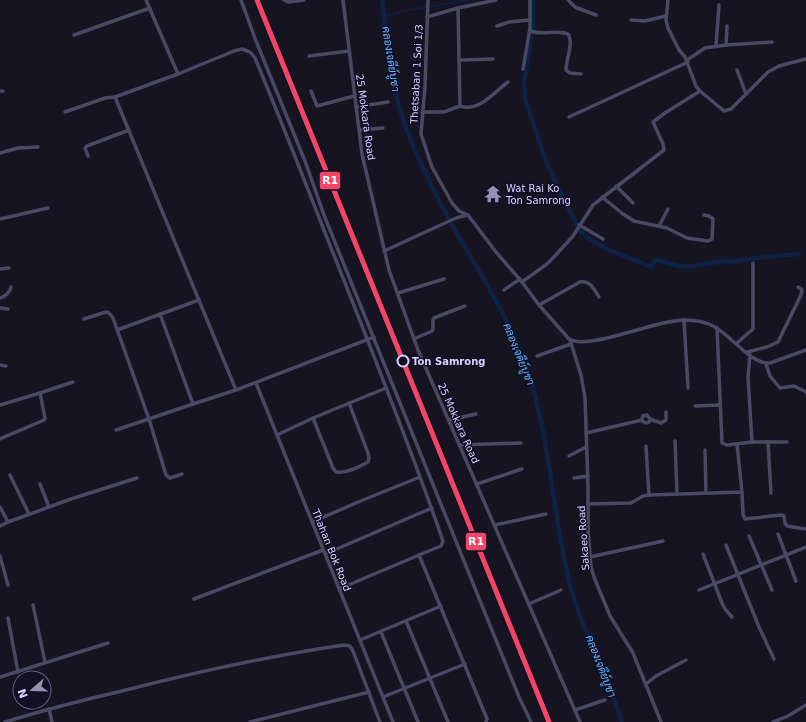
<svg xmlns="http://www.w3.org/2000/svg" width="806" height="722" font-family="'DejaVu Sans',Sarabun,sans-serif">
<rect width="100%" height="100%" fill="#161421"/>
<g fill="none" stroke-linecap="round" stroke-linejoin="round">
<!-- stream -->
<path stroke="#0d2144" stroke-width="1.5" d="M 385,16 L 409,10 L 469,0"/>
<!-- canal -->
<g stroke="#0d2144" stroke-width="4.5">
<path d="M 382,0 C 388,41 391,87 405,125 C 414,150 426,175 438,199 C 465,251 500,300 522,355 C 551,430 551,512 571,589 C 578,614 589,637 599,661 C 608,681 615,701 622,722"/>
<path d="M 533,0 L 533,28 L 524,82 L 525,98 L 545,158 L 558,188 L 581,232 C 596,247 632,259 652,267 L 655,260 L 680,266 L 692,266 L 724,261 L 731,262 L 755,258 L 799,254"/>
</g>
<!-- street -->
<g stroke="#4a4962" stroke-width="3.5">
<path d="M 146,0 L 178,74"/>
<path d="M 241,0 L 256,41 L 305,161 L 324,215 L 349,277 L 519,697 L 531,722"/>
<path d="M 284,0 L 288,2 L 304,0"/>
<path d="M 343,0 L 362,154 L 389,270 L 418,350 L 580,722"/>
<path d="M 428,0 L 425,86 L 421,134 L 432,167 L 452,203 L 459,211 L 468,215 L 496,252 L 522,282 L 539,305 L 569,339 C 589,351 657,319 686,320 C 696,320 706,322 715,327 C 731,336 752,365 770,363 L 806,350"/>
<path d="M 568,0 L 575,7 L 596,15"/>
<path d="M 668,0 L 666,20 L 668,28 L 679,50 L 685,57 L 696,86 L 700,91 L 724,111 L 731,109 L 768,72 L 779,66 L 806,59"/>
<path d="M 427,17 L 458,8 L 496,0"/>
<path d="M 631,20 L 645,21 L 666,16"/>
<path d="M 497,26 L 509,22 L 530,20"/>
<path d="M 530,31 C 544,36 556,29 568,34 C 574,43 566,59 566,70 L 570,73 L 581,74"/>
<path d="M 74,35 L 150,8"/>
<path d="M 726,45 L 727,26"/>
<path d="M 716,46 L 719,5"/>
<path d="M 309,56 L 349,51"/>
<path d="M 460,60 L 493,59"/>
<path d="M 687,60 L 705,48 L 726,45 L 772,42"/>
<path d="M 523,69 L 530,28 L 530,0"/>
<path d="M 737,70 L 746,94"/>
<path d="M 0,91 L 3,91"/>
<path d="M 311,91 L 317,106 L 354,96"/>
<path d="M 460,106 C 479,113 495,91 508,82"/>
<path d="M 356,107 L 388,102"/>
<path d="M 65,112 L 105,98 L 115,97"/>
<path d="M 422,112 L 444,112 L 460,106 L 458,8"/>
<path d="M 569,117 L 688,62"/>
<path d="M 359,130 L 383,128"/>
<path d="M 0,153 L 18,148 L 38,147"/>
<path d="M 88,156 L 85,148 L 87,146 L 129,130"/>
<path d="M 616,186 L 633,203"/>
<path d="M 602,197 L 623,214 L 634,221 L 667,228 L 687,238 L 708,241 L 712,239 L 713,219 L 709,216 L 704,215"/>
<path d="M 0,219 L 48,208"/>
<path d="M 579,225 L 603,239"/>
<path d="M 659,226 L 668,209"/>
<path d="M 384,251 L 456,218 L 467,215"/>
<path d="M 0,269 L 9,268"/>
<path d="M 522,282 L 547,264 L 554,257 L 573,236 L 593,205 L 664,150 L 663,144 L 653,122 L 665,113 L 700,91"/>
<path d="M 504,290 L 520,279"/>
<path d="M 398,293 L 444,279"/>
<path d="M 0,298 C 5,297 10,292 11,287"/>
<path d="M 539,305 L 580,282 C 590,280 594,289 599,297"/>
<path d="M 0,308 L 8,309"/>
<path d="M 160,314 L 193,404"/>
<path d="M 84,319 L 106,312 L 109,313 L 113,318 L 149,419 L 166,475 L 170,478 L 182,474"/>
<path d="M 684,320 L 688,388"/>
<path d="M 717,328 L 722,443 L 727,445 L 752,442 L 787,442"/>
<path d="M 117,330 L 199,300"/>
<path d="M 414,339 L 432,331 L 433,329 L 433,320 L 434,318 L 465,306"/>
<path d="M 570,340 L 581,375 L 585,398 L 588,486 L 588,530 L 591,567 L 594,577 L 610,616 L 633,653 L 661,722"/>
<path d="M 737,343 L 753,329 L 753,263"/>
<path d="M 747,352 L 767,347 L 778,342 L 801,295 L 802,290 L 798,287"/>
<path d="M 750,355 L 748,377 L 752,442"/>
<path d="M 537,356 L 571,344"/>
<path d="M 766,364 L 770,376 L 780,388 L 794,386 L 806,392"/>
<path d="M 0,365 L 6,366"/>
<path d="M 256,383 L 393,722"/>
<path d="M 236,390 L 115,97 L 178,74 L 234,51 L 242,49 L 250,52 L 255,58 C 286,132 315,208 345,283 C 379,369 413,454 443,541 L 441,546 L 419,555 L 485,714 L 487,719 L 486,722"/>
<path d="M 0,405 L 40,393 L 73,382"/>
<path d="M 695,406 L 720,405"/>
<path d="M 313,418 L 333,468 L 336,472 C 346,474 359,467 368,462 L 369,458 L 368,453 L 349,403"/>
<path d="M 650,419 L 649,422 L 646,423 L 642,421 L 642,419 L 643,416 L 647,415 L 650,419 L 661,423 L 666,420 L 666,412"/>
<path d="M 449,420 L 476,414"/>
<path d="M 116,430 L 193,404 L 236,390 L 374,337"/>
<path d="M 586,433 L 642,420"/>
<path d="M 277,435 L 313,418 L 386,388"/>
<path d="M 0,439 L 44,420 L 45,418 L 40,393"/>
<path d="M 675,441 L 677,494"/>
<path d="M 768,442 L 771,493"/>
<path d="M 737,444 L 742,492"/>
<path d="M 460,445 L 521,443"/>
<path d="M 646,446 L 649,495"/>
<path d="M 705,450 L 706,493"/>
<path d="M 569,456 L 586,447"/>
<path d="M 10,475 L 29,514"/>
<path d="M 574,478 L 588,476"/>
<path d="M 40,484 L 49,507"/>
<path d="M 477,484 L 522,469"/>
<path d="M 588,504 L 631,503 L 643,496 L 649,495 L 742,492 L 743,514 L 745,519 L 781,515 L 784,516 L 785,523 L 787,526 L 806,529"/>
<path d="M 0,507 L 8,522"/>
<path d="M 312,522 L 363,500 L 420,477"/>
<path d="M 495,525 L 546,514"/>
<path d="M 0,526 L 8,522 L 71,499 L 137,478"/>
<path d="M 778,534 L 796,581"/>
<path d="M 749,536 L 772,590"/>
<path d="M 726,545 L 759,627 L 774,659"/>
<path d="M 325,554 L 432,508"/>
<path d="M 703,554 L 722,603 L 725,609 L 732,617"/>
<path d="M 0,556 L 8,585"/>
<path d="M 590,557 L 663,541"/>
<path d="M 339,589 L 419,555"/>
<path d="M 699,590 L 806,547"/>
<path d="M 194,599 L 323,550"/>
<path d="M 529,604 L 561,590"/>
<path d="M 33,605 L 45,662"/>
<path d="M 8,618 L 18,672"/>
<path d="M 406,621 L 448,722"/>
<path d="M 381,632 L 418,722"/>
<path d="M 360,640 L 441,606"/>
<path d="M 0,677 L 108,643"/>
<path d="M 646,684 L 656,676 L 686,660"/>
<path d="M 383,697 L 465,664"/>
<path d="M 49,709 L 52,722"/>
<path d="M 575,710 L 605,700"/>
<path d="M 5,722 C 44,710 83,700 122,691 C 196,672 269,656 344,645 L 350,646 L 353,651 L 380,722"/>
<path d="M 250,722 L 369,692"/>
<path d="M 773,722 L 788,716 L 806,705"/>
</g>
<!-- rail-1 casing -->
<g stroke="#130f26" stroke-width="8">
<path id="rail-1" d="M 257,0 L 549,722"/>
</g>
<!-- rail-1 -->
<use href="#rail-1" stroke="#f34667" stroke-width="5"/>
</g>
<!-- icons -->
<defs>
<g id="temple-bare" transform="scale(1.38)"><path d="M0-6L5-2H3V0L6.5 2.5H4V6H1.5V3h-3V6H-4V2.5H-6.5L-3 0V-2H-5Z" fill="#9591b1" stroke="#130f26" stroke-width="2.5" paint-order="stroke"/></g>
</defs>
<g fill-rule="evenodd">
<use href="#temple-bare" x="493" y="194"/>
</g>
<!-- markers -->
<circle fill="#130f26" stroke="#d9d4ff" stroke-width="2" cx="403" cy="361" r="5.5"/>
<g text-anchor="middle" stroke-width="3" stroke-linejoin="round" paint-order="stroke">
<!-- street labels -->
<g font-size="10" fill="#d9d4ff" stroke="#130f26">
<text transform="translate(416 74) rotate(-87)" y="4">Thetsaban 1 Soi 1/3</text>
<text transform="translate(366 117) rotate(82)" y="4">25 Mokkara Road</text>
<text transform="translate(459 423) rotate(66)" y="4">25 Mokkara Road</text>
<text transform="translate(583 538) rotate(-94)" y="4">Sakaeo Road</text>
<text transform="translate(332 550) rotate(68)" y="4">Thahan Bok Road</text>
</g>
<!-- poi labels -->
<g font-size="10" fill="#d9d4ff" stroke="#130f26" text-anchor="start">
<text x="506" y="192">Wat Rai Ko<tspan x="506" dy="12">Ton Samrong</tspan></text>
</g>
<!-- stop labels -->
<g font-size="10" font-weight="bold" fill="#d9d4ff" stroke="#130f26" text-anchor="start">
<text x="412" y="365">Ton Samrong</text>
</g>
<!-- water labels -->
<g font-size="11" font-style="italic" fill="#62b6ff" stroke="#130f26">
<text transform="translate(391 59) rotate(81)" y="4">คลองเจดีย์บูชา</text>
<text transform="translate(519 354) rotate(68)" y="4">คลองเจดีย์บูชา</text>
<text transform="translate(601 666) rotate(69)" y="4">คลองเจดีย์บูชา</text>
</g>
</g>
<g stroke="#130f26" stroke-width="1.5">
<rect x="319" y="171" width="22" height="19" rx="4" fill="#f34667"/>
<rect x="465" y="532" width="22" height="19" rx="4" fill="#f34667"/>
</g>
<g font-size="11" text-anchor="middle" font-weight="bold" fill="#fff">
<text x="330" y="184">R1</text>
<text x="476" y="545">R1</text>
</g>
<!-- north arrow -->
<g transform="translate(32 690) rotate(250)"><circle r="19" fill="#130f26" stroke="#625e7d"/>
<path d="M0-3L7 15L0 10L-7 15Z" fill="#9591b1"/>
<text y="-6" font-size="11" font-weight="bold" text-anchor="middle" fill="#d9d4ff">N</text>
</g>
</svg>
